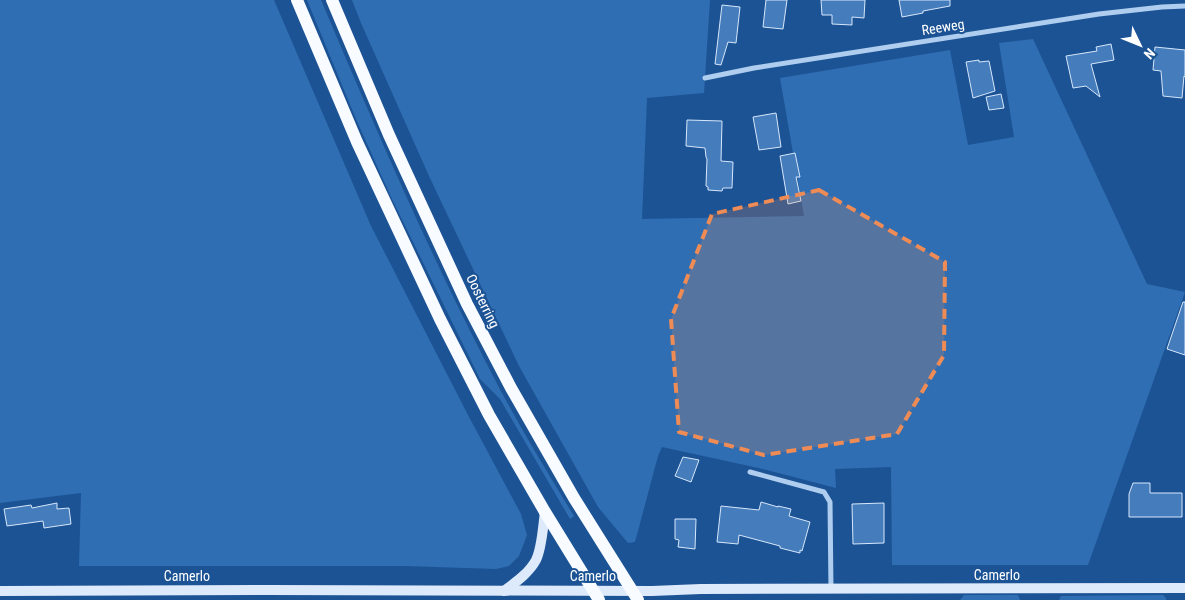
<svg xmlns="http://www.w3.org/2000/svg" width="1185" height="600" font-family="'Roboto Condensed',sans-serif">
<rect width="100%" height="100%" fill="#1c5395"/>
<!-- green -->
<g fill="#306eb3">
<path d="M 0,0 L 274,0 L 371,226 L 468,415 L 521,514 L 527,535 L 519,556 L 509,566 L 496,569 L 405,566 L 79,566 L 81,493 L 0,503 Z"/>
<path d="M 307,0 L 321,0 C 374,125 428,251 491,372 C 516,421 545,469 574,516 L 570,519 L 500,399 L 480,379 L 391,197 L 356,119 Z"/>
<path d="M 352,0 L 710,0 L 704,93 L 647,98 L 642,219 L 804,216 L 780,78 L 950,50 L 968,145 L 1014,137 L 999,43 L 1033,39 L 1147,284 L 1185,292 L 1088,565 L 892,565 L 891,467 L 835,469 L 836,488 L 763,469 L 662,447 L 658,456 L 635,542 L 628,543 L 598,507 L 519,366 L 429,176 L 361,23 Z"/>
<path d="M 964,595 L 1018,595 L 1020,600 L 960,600 Z"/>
<path d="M 1163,595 L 1166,598 L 1166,600 L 1059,600 L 1061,596 Z"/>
</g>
<!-- building -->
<g fill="#457dbc" stroke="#d6e7fb">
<path d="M 766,0 L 787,0 L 783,29 L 763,27 Z"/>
<path d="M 821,0 L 865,0 L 864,18 L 852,17 L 852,25 L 832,24 L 832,15 L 822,15 Z"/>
<path d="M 899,0 L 950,0 L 950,6 L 923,11 L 923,13 L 902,17 Z"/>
<path d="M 722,5 L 740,7 L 736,43 L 728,42 L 721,65 L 715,64 Z"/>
<path d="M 1111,44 L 1114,60 L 1091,64 L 1100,97 L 1086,86 L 1073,88 L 1066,56 L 1097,51 L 1096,47 Z"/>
<path d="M 1155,47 L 1185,50 L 1185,77 L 1184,76 L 1182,98 L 1163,96 L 1161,71 L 1153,70 Z"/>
<path d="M 979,60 L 979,62 L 989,61 L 995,91 L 973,98 L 966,62 Z"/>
<path d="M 1001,94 L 1004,108 L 989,110 L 986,97 Z"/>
<path d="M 776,113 L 781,147 L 759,150 L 753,117 Z"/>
<path d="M 687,120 L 722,121 L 721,161 L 733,162 L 732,188 L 723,188 L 722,191 L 708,190 L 708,187 L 706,186 L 707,159 L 706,157 L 705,148 L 686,146 Z"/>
<path d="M 795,153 L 800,177 L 796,177 L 801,201 L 788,204 L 780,156 Z"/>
<path d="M 1183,302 L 1185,302 L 1185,355 L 1167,349 Z"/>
<path d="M 683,457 L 699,460 L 691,482 L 675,476 Z"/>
<path d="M 1133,483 L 1150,483 L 1150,493 L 1182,493 L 1182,517 L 1129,517 L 1129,494 Z"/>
<path d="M 761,502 L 778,507 L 778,506 L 791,509 L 789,516 L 810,522 L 802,551 L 800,550 L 800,553 L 780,548 L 780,546 L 739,535 L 738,544 L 717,542 L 721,506 L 759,510 Z"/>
<path d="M 57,503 L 57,509 L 69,508 L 71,524 L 44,528 L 43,521 L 7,526 L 4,509 L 31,505 L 32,508 Z"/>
<path d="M 884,503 L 884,543 L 853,544 L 852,504 Z"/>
<path d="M 675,519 L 696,519 L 695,549 L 678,547 L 679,540 L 675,539 Z"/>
</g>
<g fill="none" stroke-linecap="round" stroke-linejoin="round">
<!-- street -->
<g stroke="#afcdef" stroke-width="5">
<path d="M 705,78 L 754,68 L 1099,14 L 1162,7 L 1185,6"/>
<path d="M 750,472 L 824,492 L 830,502 L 831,589"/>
</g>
<!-- secondary -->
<g stroke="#ddeafb" stroke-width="10">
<path d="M 0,591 L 269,590 L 652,591 L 701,589 L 1185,588"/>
<path d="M 504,591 C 516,582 529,573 536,560 C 542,548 543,526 545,512"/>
</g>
<!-- primary -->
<g stroke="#f8fbff" stroke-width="12">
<path d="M 297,0 L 357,142 L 440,319 L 489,415 L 545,512 L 599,600"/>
<path d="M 332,0 L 389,135 L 467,304 L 511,388 L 574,498 L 638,600"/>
</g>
</g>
<!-- marked area -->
<path fill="#ef8b55" fill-opacity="0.2" stroke="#ef8b55" stroke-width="4" stroke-dasharray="10 6" stroke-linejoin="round" d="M 819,190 L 945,262 L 944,355 L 897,434 L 764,455 L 679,432 L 671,319 L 712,214 Z"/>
<g text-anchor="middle" stroke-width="4" stroke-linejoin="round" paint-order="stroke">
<!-- street labels -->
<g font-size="14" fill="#fff" stroke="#1c5395">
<text transform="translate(943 27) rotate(-9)" y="5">Reeweg</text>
<text transform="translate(483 301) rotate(64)" y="5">Oosterring</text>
<text x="997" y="580">Camerlo</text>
<text x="187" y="581">Camerlo</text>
<text x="593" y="581">Camerlo</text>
</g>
</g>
<!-- north arrow -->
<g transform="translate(1140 45) rotate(133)" stroke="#1c5395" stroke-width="4" paint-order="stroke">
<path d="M0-4L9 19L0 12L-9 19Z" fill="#ffffff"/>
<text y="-8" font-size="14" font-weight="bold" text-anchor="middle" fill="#ffffff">N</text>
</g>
</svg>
